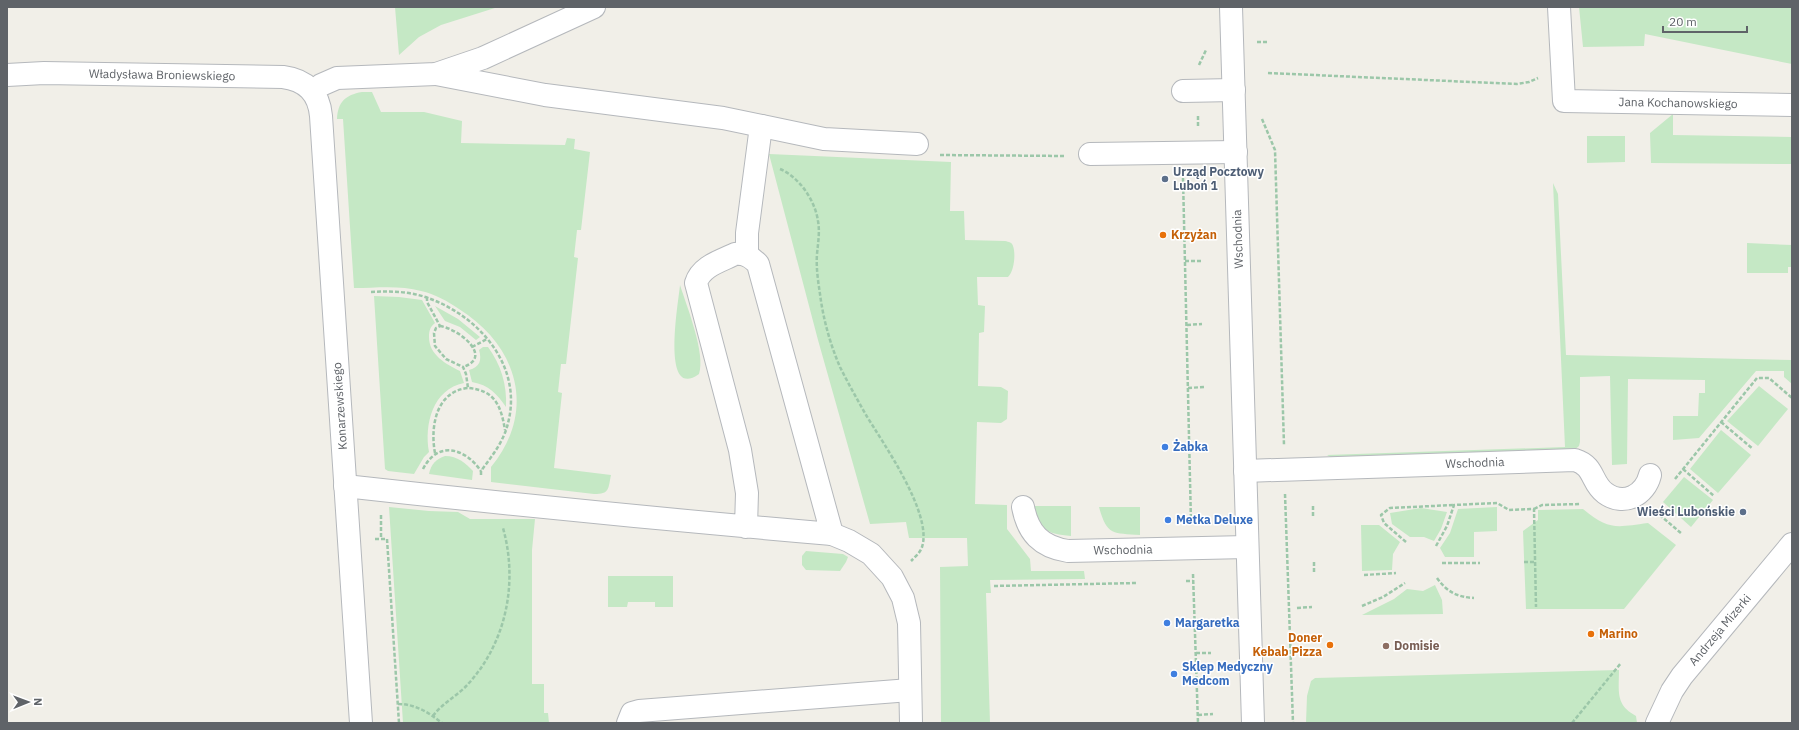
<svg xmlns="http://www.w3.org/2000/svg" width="1799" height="730" font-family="'IBM Plex Sans',sans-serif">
<rect width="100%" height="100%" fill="#f1efe8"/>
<!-- green -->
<g fill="#c5e8c5">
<path d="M 395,7 L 498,7 L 441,25 L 419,37 L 399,55 Z"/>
<path d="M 1579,7 L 1792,7 L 1792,64 L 1645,34 L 1644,46 L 1583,47 Z"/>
<path d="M 362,92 L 372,92 L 381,112 L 424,112 L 462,121 L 461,143 L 565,145 L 567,138 L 575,139 L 574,149 L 590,152 L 581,230 L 577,230 L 574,257 L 578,258 L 566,364 L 561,364 L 558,392 L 562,393 L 554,468 L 611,475 C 608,489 610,494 594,494 L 491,482 L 491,467 C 537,411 518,346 459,309 C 447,301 435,294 421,291 C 400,285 376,288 354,288 L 343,119 L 337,119 C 338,102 345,95 362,92 Z"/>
<path d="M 1673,114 L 1673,135 L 1792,137 L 1792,164 L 1651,163 L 1650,133 Z"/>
<path d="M 1587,136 L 1625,136 L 1625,162 L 1587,163 Z"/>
<path d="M 769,154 L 951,162 L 950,211 L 964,211 L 965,240 L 1005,241 C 1009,242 1012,242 1013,246 C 1016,254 1014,272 1008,277 L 977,277 L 978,305 L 985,306 L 984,332 L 979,333 L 978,386 L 1001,387 L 1008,391 L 1007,419 L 1001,423 L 977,422 L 975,504 L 1007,505 L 1007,529 L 1030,559 L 1031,571 L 1084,571 L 1085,579 L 990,580 L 991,593 L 986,593 L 990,723 L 941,723 L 940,567 L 968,566 L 967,538 L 909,538 L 906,522 L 870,524 L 818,340 Z"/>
<path d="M 1553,183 L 1558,194 L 1566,355 L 1792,360 L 1792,384 L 1784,377 L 1784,371 L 1756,371 L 1699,438 L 1673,440 L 1673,416 L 1698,416 L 1699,393 L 1705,393 L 1705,380 L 1628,379 L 1627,464 L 1612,465 L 1610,376 L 1580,377 L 1580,442 L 1579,446 L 1572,452 L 1332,458 L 1327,455 L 1565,447 Z"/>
<path d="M 1747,243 L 1792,245 L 1792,267 L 1788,267 L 1788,273 L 1747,273 Z"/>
<path d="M 680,285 C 687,307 706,354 699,374 C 660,402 679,299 680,285 Z"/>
<path d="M 374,296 L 399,297 L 422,300 L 435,323 C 430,327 429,331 429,337 C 429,355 446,364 460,371 L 464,383 C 433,389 424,424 429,452 L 424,457 L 414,474 L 388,471 L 385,469 Z"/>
<path d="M 435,306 L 458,319 L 480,337 L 476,340 L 460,327 L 445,321 Z"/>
<path d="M 483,347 L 488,347 C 501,365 507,384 506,407 C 497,394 489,385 472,382 L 469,370 C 480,367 482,360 479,350 Z"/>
<path d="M 1759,386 L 1788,409 L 1758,446 L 1727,421 Z"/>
<path d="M 1721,430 L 1751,455 L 1718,493 L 1690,469 Z"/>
<path d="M 445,456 C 458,456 465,463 473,471 L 472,480 L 429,474 C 431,464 436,459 445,456 Z"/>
<path d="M 1684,477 L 1713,500 L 1691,527 L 1663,502 Z"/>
<path d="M 1032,506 L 1071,506 L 1071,536 C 1045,534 1041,529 1032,506 Z"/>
<path d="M 389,507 L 429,511 L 458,512 L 470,519 L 535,519 L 532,550 L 532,684 L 544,684 L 544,713 L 548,713 L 549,723 L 403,723 Z"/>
<path d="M 1099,507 L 1140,507 L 1140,535 C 1113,533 1107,536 1099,507 Z"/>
<path d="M 1497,507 L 1497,531 L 1474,532 L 1474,557 L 1445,557 L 1440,548 L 1450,533 L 1458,509 Z"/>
<path d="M 1421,508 L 1447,512 L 1441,529 L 1434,541 L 1424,537 L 1410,537 L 1392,524 L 1390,513 Z"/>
<path d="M 1583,509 C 1609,531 1617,527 1648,523 L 1676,545 L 1624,609 L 1526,609 L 1523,531 L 1538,520 L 1538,510 Z"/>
<path d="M 1361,525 L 1379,525 L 1400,542 L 1393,554 L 1392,570 L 1362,571 Z"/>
<path d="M 806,551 L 843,554 L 848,557 L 846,562 L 840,571 L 806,570 L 802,565 L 802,556 Z"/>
<path d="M 608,576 L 673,576 L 673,607 L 655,607 L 655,602 L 628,602 L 627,607 L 608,607 Z"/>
<path d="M 1435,585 L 1442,600 L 1443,614 L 1362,615 L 1394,599 L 1407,589 L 1423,591 Z"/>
<path d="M 1619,670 C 1619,691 1615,705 1636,716 L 1637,723 L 1306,723 L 1307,696 L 1311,681 L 1315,678 Z"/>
</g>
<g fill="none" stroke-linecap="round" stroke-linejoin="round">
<!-- minor casing -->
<g stroke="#b5b8bc" stroke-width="24">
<g id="minor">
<path d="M 1231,7 L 1253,723"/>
<path d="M 1559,7 L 1564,101 L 1792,105"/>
<path d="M 436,74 L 545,95 L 723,118 L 824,139 L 917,144"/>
<path d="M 7,75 L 44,73 L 283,77 C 306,80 319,93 321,116 L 361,723"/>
<path d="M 314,91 L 321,85 L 337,78 L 436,74 L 483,58 L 594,7"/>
<path d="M 1183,91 L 1234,90"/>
<path d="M 1090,154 L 1236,152"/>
<path d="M 747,255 L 747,233 L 761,126"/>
<path d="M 1245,471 L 1575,460 C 1595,466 1591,483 1605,493 C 1624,507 1645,495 1650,475"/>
<path d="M 345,486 C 507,504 669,520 832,534 L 758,264 C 751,257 745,253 735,254 C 721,261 701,266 696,283 L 740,450 L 747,493 L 746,527"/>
<path d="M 1023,507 C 1028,533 1041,547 1068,551 L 1247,547"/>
<path d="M 832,534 L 849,541 L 871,554 L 892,577 L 903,598 L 909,623 L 911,723"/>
<path d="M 628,723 L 632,713 L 639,711 L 910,690"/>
<path d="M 1657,723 L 1672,691 L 1682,676 L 1792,544"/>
</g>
</g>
<!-- path -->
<g stroke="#9cc7a9" stroke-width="2.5" stroke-dasharray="4 2" stroke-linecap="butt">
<path d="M 1257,42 L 1267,42"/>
<path d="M 1199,65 L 1206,50"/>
<path d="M 1268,73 L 1517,84 L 1529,82 L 1538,78"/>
<path d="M 1198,116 L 1198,127"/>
<path d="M 1262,119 L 1275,150 L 1284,445"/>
<path d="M 940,155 L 1065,156"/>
<path d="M 780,169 C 799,177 815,200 818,221 C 820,232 818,243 817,254 C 816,267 818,281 820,294 C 823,318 830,344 840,367 C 848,383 857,399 866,415 C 883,443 933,514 922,547 C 920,553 915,557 911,561"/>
<path d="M 1183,178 L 1191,523"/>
<path d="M 1185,261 L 1201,261"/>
<path d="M 371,292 C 390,291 409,291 428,298 C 479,316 523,366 508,423 C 504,441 492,456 481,471 L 481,476"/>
<path d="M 427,297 L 427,302 L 440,326 L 436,328 L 434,333 L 435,346 L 446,359 L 463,367 L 466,374 L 468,388 C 495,390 501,406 505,430"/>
<path d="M 1187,325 L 1202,324"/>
<path d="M 440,326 C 459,329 494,357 463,367"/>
<path d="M 472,347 L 487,339"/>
<path d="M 1188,388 L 1204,387"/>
<path d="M 1721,422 L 1753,449"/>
<path d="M 1189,451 L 1206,450"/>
<path d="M 435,453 C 430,427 436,391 468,388"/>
<path d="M 423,469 C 438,440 465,448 481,471"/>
<path d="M 1683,469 L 1714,496"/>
<path d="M 1675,479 L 1757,378 L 1769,378 L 1792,398"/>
<path d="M 1285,494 L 1293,723"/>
<path d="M 1313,506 L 1313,518"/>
<path d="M 1534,509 L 1542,505 L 1580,504"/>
<path d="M 1655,511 L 1682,534"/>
<path d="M 381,515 L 381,539"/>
<path d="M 375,539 L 387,539 L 399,723"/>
<path d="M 1406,542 L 1384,523 L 1381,515 L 1390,508 L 1454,505"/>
<path d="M 1436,546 L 1447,526 L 1454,505 L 1497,503 L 1509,510 L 1534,509 L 1536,607"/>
<path d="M 1314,562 L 1314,574"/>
<path d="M 1524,562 L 1534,562"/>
<path d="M 1442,563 L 1480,563"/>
<path d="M 1193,574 L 1198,723"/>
<path d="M 1364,575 L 1396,573"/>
<path d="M 1437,578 C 1447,592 1457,597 1474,598"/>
<path d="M 1186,581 L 1193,581"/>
<path d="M 994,586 L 1136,583"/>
<path d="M 1362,606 L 1383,597 L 1405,583"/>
<path d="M 1297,608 L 1312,607"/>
<path d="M 1196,653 L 1211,653"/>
<path d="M 398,704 C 415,704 428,712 442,723"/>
<path d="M 1198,715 L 1213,714"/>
<path d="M 433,716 C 442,703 459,695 469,683 C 507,641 518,581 503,528"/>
<path d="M 1572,723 L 1621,663"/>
</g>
<!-- minor -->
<use href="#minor" stroke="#fff" stroke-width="22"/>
</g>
<!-- markers -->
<g fill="#5c6f8a" stroke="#fff" stroke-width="1.5">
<circle cx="1165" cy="179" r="4"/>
<circle cx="1743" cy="512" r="4"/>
</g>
<g fill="#e8710a" stroke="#fff" stroke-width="1.5">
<circle cx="1163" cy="235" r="4"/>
<circle cx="1591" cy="634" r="4"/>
<circle cx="1330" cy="645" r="4"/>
</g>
<g fill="#3f7fe0" stroke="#fff" stroke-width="1.5">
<circle cx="1165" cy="447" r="4"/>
<circle cx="1168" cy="520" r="4"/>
<circle cx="1167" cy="623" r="4"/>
<circle cx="1174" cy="674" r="4"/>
</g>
<circle fill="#8d6e63" stroke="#fff" stroke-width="1.5" cx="1386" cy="646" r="4"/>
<g text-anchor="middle" stroke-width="3" stroke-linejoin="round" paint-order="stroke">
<!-- street labels -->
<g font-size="12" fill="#5f6368" stroke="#fff">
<text transform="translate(162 75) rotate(1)" y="4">Władysława Broniewskiego</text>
<text transform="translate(1678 103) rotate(1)" y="4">Jana Kochanowskiego</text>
<text transform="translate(1238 239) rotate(-92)" y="4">Wschodnia</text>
<text transform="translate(340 406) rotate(-94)" y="4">Konarzewskiego</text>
<text transform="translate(1475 463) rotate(-2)" y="4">Wschodnia</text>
<text transform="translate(1123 550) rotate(-1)" y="4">Wschodnia</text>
<text transform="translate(1720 630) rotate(-50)" y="4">Andrzeja Mizerki</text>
</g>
<!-- service labels -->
<g font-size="12" font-weight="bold" fill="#4e5e75" stroke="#fff" text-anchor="start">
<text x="1173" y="176">Urząd Pocztowy<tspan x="1173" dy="14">Luboń 1</tspan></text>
<text x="1735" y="516" text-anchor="end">Wieści Lubońskie</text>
</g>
<!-- food labels -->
<g font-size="12" font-weight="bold" fill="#c56008" stroke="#fff" text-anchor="start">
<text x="1171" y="239">Krzyżan</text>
<text x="1599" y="638">Marino</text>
<text x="1322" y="642" text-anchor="end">Doner<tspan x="1322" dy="14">Kebab Pizza</tspan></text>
</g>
<!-- shop labels -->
<g font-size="12" font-weight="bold" fill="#366cbe" stroke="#fff" text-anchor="start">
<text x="1173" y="451">Żabka</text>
<text x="1176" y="524">Metka Deluxe</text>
<text x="1175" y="627">Margaretka</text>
<text x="1182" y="671">Sklep Medyczny<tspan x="1182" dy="14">Medcom</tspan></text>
</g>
<!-- education labels -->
<g font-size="12" font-weight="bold" fill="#785e54" stroke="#fff" text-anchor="start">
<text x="1394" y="650">Domisie</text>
</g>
</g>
<!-- border -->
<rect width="1799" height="730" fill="none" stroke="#5f6368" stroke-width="16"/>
<!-- north arrow -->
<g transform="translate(28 702) rotate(89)" stroke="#ffffff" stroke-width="3" paint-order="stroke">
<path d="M0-3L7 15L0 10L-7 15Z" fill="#5f6368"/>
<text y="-6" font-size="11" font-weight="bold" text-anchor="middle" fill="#5f6368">N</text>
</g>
<!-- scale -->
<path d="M1663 26v6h84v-6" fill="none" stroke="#5f6368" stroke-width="2"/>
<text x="1669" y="26" font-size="12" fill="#5f6368" stroke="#ffffff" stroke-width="3" paint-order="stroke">20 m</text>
</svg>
